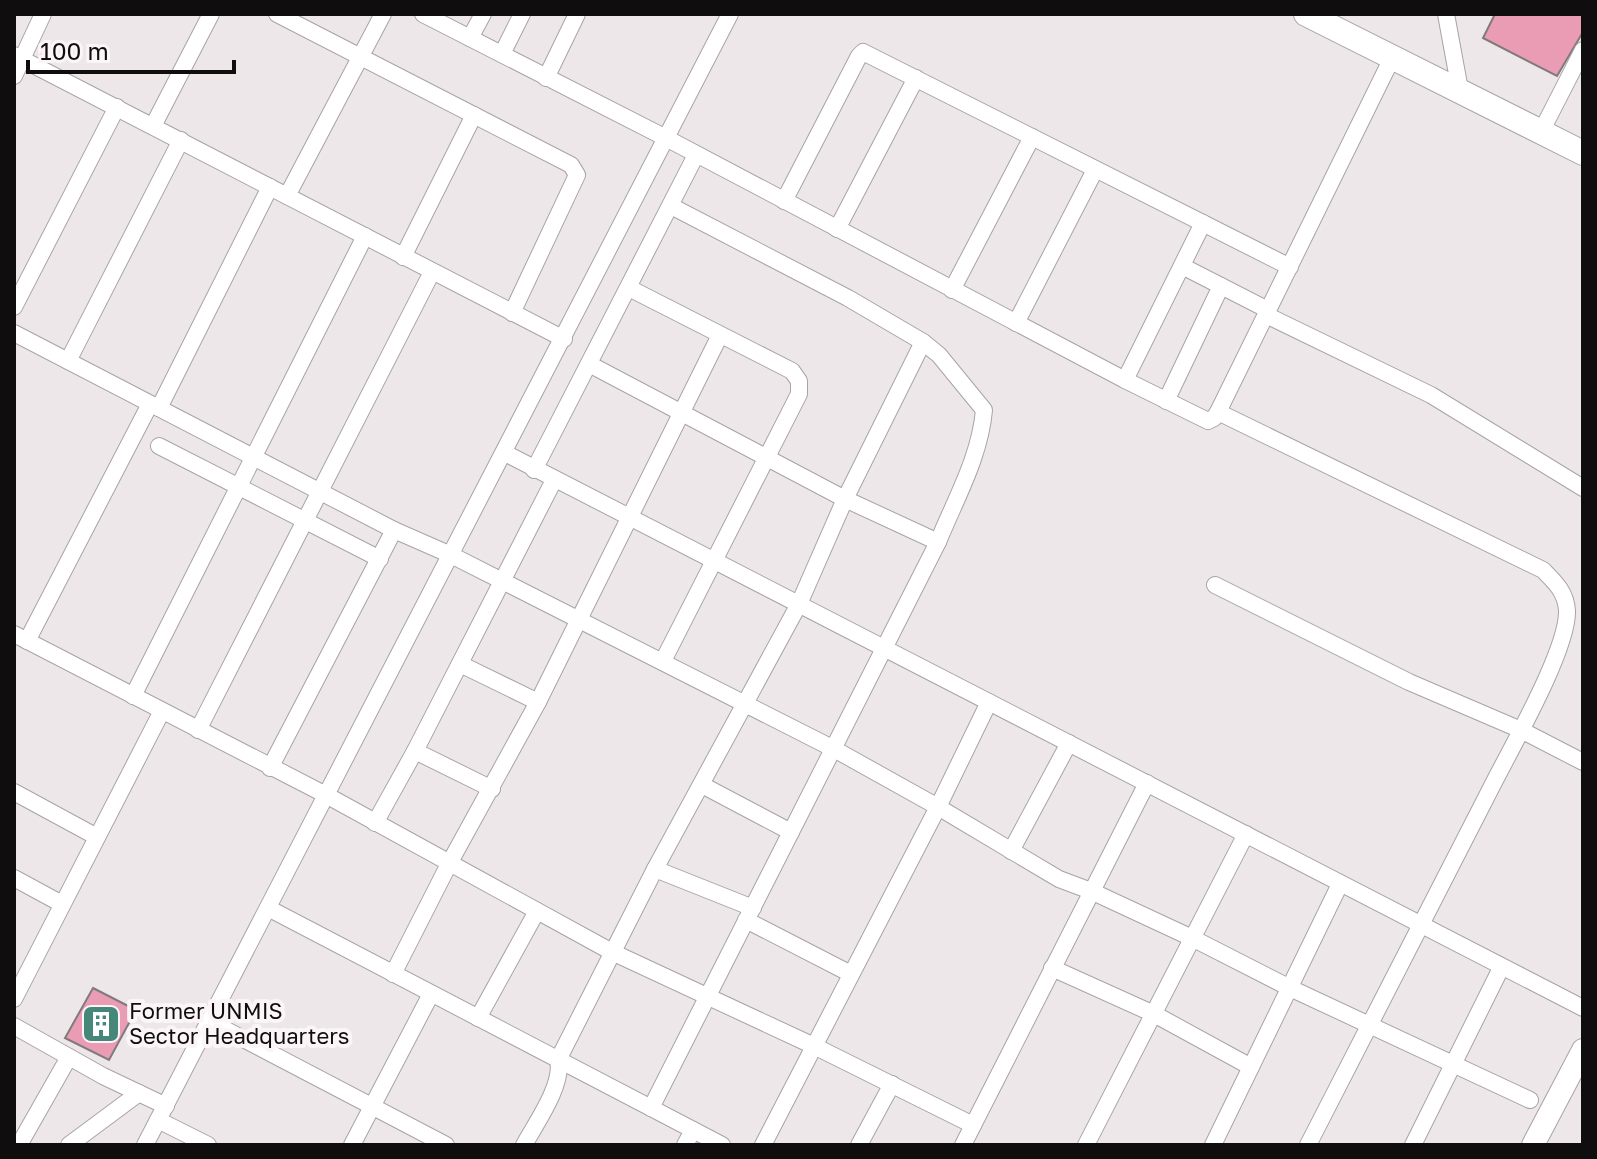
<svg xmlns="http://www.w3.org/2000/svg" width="1597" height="1159" font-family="'Golos Text',sans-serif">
<rect width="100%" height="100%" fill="#eee7e9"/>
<!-- building -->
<g fill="#ea9cb5" stroke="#807a7c" stroke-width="2">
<path d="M 1495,14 L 1583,14 L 1583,32 L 1557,76 L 1483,38 Z"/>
<path d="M 93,988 L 136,1010 L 109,1060 L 65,1038 Z"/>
</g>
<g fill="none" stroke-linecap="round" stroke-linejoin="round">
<!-- minor casing -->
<g stroke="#a9a3a4" stroke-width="18">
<g id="minor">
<path d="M 277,14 L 571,165 L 577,175 L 512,313"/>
<path d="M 423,14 L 666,138 L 1125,380 L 1208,421 L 1214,418 L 1218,412 L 1392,58"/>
<path d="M 1446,14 L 1460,90"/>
<path d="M 470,38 L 483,14"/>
<path d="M 502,54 L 522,14"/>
<path d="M 14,55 L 564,339"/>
<path d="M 14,76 L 43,14"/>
<path d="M 546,78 L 577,14"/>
<path d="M 153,126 L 211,14"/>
<path d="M 1541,132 L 1583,50"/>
<path d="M 287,196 L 383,14"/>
<path d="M 784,201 L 859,56 L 863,52 L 1290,267"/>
<path d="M 837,229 L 916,78"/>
<path d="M 403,257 L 474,115"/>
<path d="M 1182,266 L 1268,310"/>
<path d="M 629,288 L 792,371 L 799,381 L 799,394 L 663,661"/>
<path d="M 952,290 L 1032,137"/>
<path d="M 14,307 L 117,107"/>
<path d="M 1266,315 L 1431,395 L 1583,488"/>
<path d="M 1016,323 L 1095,170"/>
<path d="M 14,333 L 394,530 L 451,555 L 834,749 L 938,807 L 1059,879 L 1091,891 L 1192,938 L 1290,988 L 1530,1100"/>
<path d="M 68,361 L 181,140"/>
<path d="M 589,364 L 845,499 L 938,542"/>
<path d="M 1125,380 L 1203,223"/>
<path d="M 1166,401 L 1221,286"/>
<path d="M 159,408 L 270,187"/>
<path d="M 1218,412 L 1543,570 C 1555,582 1566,592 1567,611 C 1568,650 1510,750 1491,788 C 1429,907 1368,1026 1308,1145"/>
<path d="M 159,446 L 380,559"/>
<path d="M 505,453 L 1583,1008"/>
<path d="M 534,470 L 696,155"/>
<path d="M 1215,585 L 1409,682 L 1521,730 L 1583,762"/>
<path d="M 14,634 L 326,795 L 612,952 L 814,1046 L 973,1125"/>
<path d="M 27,641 L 150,404"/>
<path d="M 460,664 L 538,702"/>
<path d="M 133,696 L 365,236"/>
<path d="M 198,730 L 432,272"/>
<path d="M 415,751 L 492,789"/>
<path d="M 270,768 L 394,530"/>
<path d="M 702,785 L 791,832"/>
<path d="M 14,792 L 97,837"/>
<path d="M 375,823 L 415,751 L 554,480"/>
<path d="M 1011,851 L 1069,743"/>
<path d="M 655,869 L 753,908"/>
<path d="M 14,878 L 62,904"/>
<path d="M 268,908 L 722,1145"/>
<path d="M 746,920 L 851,974"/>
<path d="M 1052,968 L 1154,1014 L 1251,1067"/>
<path d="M 393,974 L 450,862 L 538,702 L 720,335"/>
<path d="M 14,999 L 162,711"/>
<path d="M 478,1018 L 537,911"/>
<path d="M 209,1021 L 446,1145"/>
<path d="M 14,1026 L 103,1076 L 166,1106"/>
<path d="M 651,1108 L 938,542 C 955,500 980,457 984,410 L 939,355 L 923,342 L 848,298 L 671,206"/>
<path d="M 158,1120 L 208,1145"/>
<path d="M 19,1145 L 69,1057"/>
<path d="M 69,1145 L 139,1093"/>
<path d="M 145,1145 L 730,14"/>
<path d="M 352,1145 L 431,994"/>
<path d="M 524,1145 C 536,1123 564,1084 558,1060 L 655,869 L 799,604 L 845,499 L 923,342"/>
<path d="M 685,1145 L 693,1130"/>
<path d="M 763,1145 L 938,807 L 989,702"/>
<path d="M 859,1145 L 892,1084"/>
<path d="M 963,1145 L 1147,783"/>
<path d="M 1086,1145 L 1246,834"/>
<path d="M 1213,1145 L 1340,884"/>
<path d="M 1413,1145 L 1501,968"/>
</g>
</g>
<!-- major casing -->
<g stroke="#a9a3a4" stroke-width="24">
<path id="major" d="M 1533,1145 L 1583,1050"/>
</g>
<!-- highway casing -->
<g stroke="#a9a3a4" stroke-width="26">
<path id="highway" d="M 1306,14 L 1583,153"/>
</g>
<!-- minor -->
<use href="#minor" stroke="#fff" stroke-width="16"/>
<!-- major -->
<use href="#major" stroke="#fff" stroke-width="22"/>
<!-- highway -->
<use href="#highway" stroke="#fff" stroke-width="24"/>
</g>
<!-- icons -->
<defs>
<g id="building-square" transform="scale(2)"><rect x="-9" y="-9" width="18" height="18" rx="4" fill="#45887a" stroke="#fcf5f7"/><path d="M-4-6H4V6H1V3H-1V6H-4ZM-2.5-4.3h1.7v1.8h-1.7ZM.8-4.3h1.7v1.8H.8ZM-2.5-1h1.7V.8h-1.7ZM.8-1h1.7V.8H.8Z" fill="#fff"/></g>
</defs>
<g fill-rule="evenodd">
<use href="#building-square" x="101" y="1024"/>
</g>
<g text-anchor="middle" stroke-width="8" stroke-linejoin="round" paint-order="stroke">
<!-- poi labels -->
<g font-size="22" fill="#0f0d0d" stroke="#fcf5f7" text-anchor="start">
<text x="129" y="1019">Former UNMIS<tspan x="129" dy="25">Sector Headquarters</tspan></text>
</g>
</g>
<!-- border -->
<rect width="1597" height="1159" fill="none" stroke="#0f0d0d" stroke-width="32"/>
<!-- scale -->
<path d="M28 60v12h206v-12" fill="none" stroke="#0f0d0d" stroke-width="4"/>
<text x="40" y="60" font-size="24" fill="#0f0d0d" stroke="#fcf5f7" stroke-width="6" paint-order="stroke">100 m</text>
</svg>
